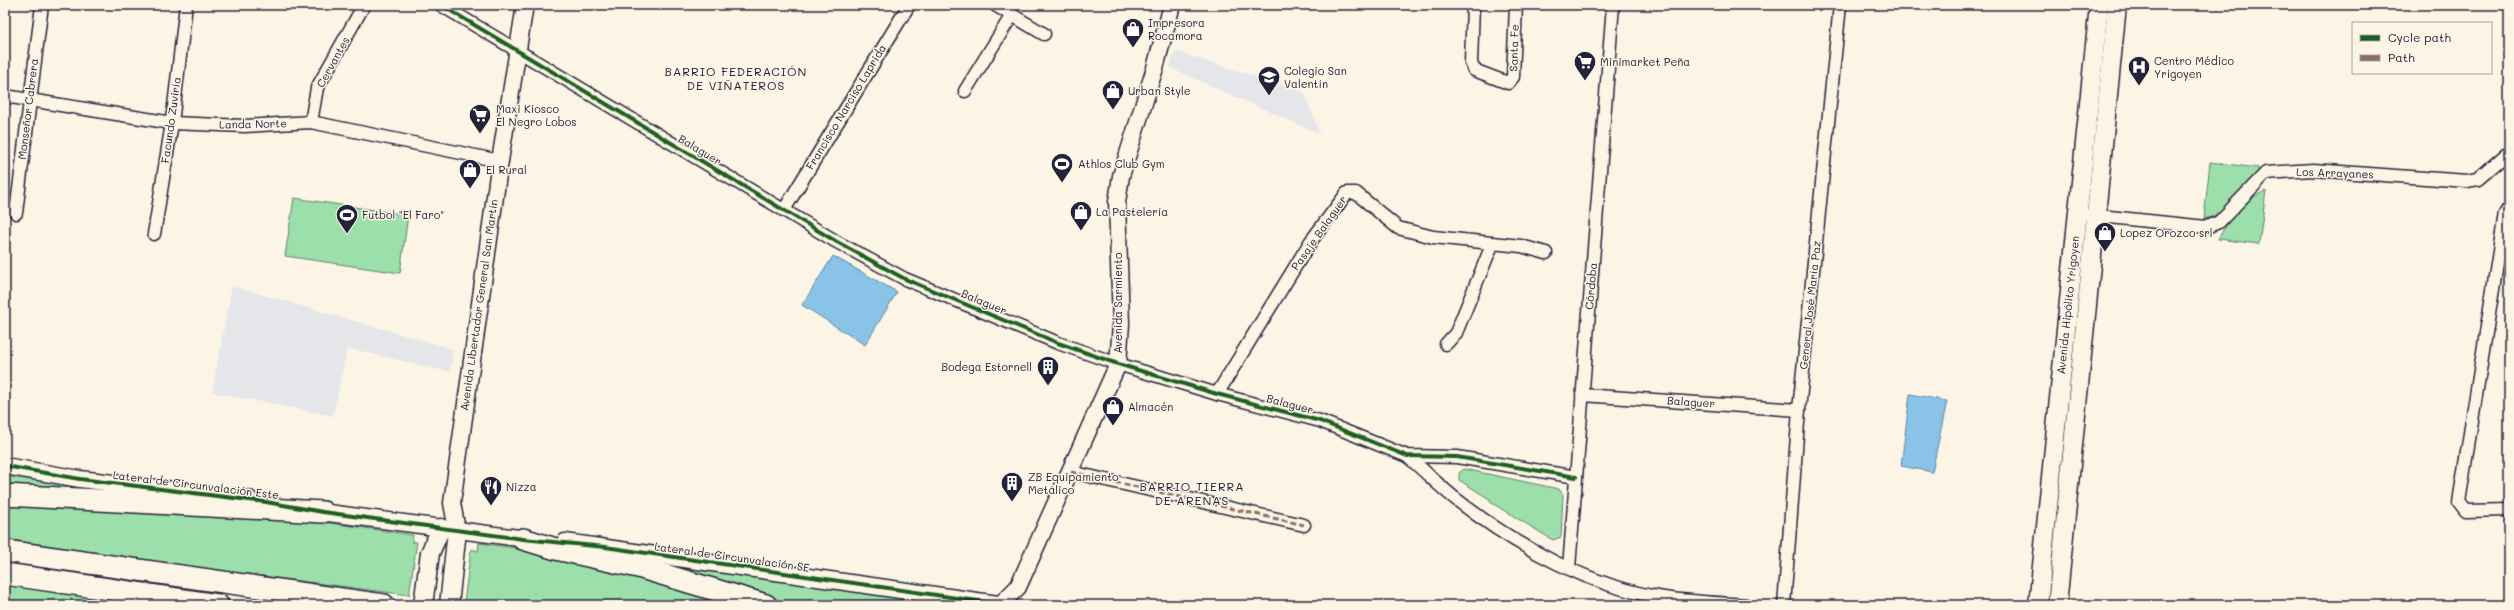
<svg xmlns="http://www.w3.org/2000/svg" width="2514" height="610" font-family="Mali,sans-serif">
<rect width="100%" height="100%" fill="#fcf5e5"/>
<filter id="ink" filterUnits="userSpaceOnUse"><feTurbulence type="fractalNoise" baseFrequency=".025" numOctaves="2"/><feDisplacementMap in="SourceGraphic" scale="8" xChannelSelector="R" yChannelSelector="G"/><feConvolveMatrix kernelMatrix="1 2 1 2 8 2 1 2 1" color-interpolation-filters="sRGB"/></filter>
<g filter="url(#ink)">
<!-- built -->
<g fill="#e4e6e9">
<path d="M 1175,51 L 1304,92 L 1320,134 L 1170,68 Z"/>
<path d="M 232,286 L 453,349 L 450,372 L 347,348 L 333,416 L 212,392 Z"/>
</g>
<!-- green -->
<g fill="#9cdfaa" stroke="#5f8072">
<path d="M 2210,162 L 2258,168 L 2259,176 C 2245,185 2218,221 2204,218 Z"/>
<path d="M 2266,191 L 2259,244 L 2218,239 C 2227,222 2247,197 2266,191 Z"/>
<path d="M 294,198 L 408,215 L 400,273 L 285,256 Z"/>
<path d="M 1464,469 L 1559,489 L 1563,495 L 1561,537 L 1553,540 L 1490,502 L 1491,500 L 1459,480 L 1459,473 Z"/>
<path d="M 5,476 L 71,486 L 176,498 L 5,486 Z"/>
<path d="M 5,499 L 280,516 L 413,535 L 412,542 L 417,542 L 409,595 L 184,566 L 5,539 Z"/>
<path d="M 479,543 L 551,553 L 753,605 L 478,605 L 464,602 L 471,549 L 478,551 Z"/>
<path d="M 608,554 L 954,605 L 794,605 L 671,569 Z"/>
<path d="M 5,584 L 140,605 L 5,605 Z"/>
</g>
<!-- water -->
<g fill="#89c4e8" stroke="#6083a3">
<path d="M 833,256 L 897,292 L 865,345 L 802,305 Z"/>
<path d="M 1910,394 L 1947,401 L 1932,472 L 1901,466 Z"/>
</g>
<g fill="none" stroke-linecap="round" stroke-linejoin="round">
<!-- street casing -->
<g stroke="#22223b" stroke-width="15">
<g id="street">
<path d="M 441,5 L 837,242 L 905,279 L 1058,343 L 1118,364 L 1217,394 L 1320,421 L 1407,456 L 1457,457 L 1576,477"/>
<path d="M 995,5 L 1044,34"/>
<path d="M 1473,5 L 1471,63 L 1474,70 L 1508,83 L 1513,77 L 1516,5"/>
<path d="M 965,91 L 1012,15"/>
<path d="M 5,96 L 172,123 L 245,126 L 311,122 L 500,161"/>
<path d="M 311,122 L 317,88 L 364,5"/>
<path d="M 2509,208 L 2505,214 L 2459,502 L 2466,511 L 2509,510"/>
<path d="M 784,210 L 909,5"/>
<path d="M 16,213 L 42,5"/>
<path d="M 2090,215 L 2206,227 L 2219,222 L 2266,173 L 2313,170 L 2467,181 L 2478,179 L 2509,152"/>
<path d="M 154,234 L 172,123 L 186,5"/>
<path d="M 1446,344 L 1456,333 L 1492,245"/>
<path d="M 1217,394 L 1311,241 L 1347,193 L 1356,193 L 1398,228 L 1433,237 L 1521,246 L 1546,253"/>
<path d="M 1582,395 L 1799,410"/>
<path d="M 1407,456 C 1424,470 1440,487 1457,500 C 1516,546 1590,587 1664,598 C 1691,602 1719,603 1746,605"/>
<path d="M 1071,472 L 1304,525"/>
<path d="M 1569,568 L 1613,5"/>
<path d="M 1784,605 L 1799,410 L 1840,5"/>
</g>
</g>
<!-- secondary casing -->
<g stroke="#22223b" stroke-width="19">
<g id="secondary">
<path d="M 5,466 L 80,479 L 249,499"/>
<path d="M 313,511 L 534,540"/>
<path d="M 457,530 L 452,503 L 500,161 L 525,5"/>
<path d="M 565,542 L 1005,605"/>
<path d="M 1000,605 L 1018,587 L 1118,364 L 1121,324 L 1117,202 L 1121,176 L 1155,68 L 1172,5"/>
</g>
</g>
<!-- primary casing -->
<g stroke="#22223b" stroke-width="21">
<g id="primary">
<path d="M 423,605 L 430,553 L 441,528"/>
<path d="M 449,605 L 457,530"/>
<path d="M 2038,605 L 2099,5"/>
<path d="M 2057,605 L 2117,5"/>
</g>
</g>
<!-- highway casing -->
<g stroke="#22223b" stroke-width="24">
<g id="highway">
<path d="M 5,495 L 323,512"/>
<path d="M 523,539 L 556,549 L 638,567 L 766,605"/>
<path d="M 5,551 L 384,605"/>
<path d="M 5,574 L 218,605"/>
</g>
</g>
<!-- street -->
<use href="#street" stroke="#fcf5e5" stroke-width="12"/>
<!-- secondary -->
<use href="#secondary" stroke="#fcf5e5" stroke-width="16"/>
<!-- primary -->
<use href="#primary" stroke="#fcf5e5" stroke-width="18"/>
<!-- highway -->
<use href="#highway" stroke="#fcf5e5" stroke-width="21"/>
<!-- quiet -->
<path stroke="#8d6e63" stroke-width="3" stroke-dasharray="6 3" stroke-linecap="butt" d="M 1071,472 L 1304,525"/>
<!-- cycleway casing -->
<g stroke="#fcf5e5" stroke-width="6">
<g id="cycleway">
<path d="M 441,5 L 837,242 L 905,279 L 1058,343 L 1118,364 L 1217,394 L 1320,421 L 1407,456 L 1457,457 L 1576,477"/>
<path d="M 5,466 L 80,479 L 266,502 L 323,512 L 523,539 L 605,547 L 1005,605"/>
</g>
</g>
<!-- cycleway -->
<use href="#cycleway" stroke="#1b5e20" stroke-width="4"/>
</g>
</g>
<!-- icons -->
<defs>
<g id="shop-pin" transform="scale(1.15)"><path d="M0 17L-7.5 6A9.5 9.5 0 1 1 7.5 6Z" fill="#22223b" stroke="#fcf5e5"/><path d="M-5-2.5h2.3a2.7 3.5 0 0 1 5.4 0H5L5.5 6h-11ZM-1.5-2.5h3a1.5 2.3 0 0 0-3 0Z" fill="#fff"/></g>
<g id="supermarket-pin" transform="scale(1.15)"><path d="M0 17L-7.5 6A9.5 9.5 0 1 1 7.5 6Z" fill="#22223b" stroke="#fcf5e5"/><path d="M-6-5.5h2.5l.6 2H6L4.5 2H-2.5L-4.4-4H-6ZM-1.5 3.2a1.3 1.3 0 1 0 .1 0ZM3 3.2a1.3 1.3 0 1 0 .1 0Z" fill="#fff"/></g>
<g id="hospital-pin" transform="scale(1.15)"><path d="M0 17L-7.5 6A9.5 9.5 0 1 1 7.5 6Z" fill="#22223b" stroke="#fcf5e5"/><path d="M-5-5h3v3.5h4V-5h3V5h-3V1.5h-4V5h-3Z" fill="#fff"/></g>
<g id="school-pin" transform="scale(1.15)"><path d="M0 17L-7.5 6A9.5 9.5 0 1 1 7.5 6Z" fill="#22223b" stroke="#fcf5e5"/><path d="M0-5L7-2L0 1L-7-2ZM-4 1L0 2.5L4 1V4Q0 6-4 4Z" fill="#fff"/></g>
<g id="stadium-pin" transform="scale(1.15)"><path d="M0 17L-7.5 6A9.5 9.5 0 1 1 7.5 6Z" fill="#22223b" stroke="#fcf5e5"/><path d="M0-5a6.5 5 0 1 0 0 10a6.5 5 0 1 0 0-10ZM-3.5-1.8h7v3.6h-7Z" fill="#fff"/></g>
<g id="building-pin" transform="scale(1.15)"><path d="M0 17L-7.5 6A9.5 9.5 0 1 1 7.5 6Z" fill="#22223b" stroke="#fcf5e5"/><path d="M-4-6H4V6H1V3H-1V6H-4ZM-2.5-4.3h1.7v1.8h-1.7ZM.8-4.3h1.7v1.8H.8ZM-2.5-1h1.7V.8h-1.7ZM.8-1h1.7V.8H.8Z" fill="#fff"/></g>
<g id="restaurant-pin" transform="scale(1.15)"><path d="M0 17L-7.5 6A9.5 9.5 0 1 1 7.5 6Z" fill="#22223b" stroke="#fcf5e5"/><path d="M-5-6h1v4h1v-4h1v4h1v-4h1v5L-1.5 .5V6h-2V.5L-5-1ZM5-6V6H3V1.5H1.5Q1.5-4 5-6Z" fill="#fff"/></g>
</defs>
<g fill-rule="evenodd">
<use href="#shop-pin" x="1133" y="29"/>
<use href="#supermarket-pin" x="1585" y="62"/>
<use href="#hospital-pin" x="2139" y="67"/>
<use href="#school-pin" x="1269" y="77"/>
<use href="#shop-pin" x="1113" y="91"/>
<use href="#supermarket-pin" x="480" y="115"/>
<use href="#stadium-pin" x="1062" y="164"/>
<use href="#shop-pin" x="470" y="170"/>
<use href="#shop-pin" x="1081" y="212"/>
<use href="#stadium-pin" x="347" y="215"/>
<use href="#shop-pin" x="2105" y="233"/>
<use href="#building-pin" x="1048" y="367"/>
<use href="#shop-pin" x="1113" y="407"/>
<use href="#building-pin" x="1012" y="483"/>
<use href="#restaurant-pin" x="491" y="487"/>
</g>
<g text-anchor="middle" stroke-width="3" stroke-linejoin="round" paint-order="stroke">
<!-- poi labels -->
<g font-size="11" fill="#22223b" stroke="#fcf5e5" text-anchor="start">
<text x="1148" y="27">Impresora<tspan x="1148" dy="13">Rocamora</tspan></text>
<text x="2154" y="65">Centro Médico<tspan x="2154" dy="13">Yrigoyen</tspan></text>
<text x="1600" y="66">Minimarket Peña</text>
<text x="1284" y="75">Colegio San<tspan x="1284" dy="13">Valentín</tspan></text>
<text x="1128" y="95">Urban Style</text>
<text x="496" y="113">Maxi Kiosco<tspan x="496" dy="13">El Negro Lobos</tspan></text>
<text x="1078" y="168">Athlos Club Gym</text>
<text x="486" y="174">El Rural</text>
<text x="1096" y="216">La Pastelería</text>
<text x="362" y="219">Futbol "El Faro"</text>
<text x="2120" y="237">Lopez Orozco srl</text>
<text x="1032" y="371" text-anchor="end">Bodega Estornell</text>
<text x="1128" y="411">Almacén</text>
<text x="1028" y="481">ZB Equipamiento<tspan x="1028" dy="13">Metálico</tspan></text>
<text x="506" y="491">Nizza</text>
</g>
<!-- street labels -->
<g font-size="11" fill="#22223b" stroke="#fcf5e5">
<text transform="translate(1514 48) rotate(-88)" y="4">Santa Fe</text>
<text transform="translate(333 62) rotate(-61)" y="4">Cervantes</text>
<text transform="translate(846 107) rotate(-59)" y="4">Francisco Narciso Laprida</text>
<text transform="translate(28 109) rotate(-83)" y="4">Monseñor Cabrera</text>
<text transform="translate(171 120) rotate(-82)" y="4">Facundo Zuviría</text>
<text transform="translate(253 124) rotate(-1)" y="4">Landa Norte</text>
<text transform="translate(700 150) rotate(31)" y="4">Balaguer</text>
<text transform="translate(2335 173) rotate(2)" y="4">Los Arrayanes</text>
<text transform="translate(1319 233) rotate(-55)" y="4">Pasaje Balaguer</text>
<text transform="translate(1591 286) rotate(-85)" y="4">Córdoba</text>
<text transform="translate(984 302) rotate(23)" y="4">Balaguer</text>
<text transform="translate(1118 303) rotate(-90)" y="4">Avenida Sarmiento</text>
<text transform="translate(479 305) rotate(-82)" y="4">Avenida Libertador General San Martín</text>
<text transform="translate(1810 305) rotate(-84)" y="4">General José María Paz</text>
<text transform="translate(2068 305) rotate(-84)" y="4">Avenida Hipólito Yrigoyen</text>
<text transform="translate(1691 402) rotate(4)" y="4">Balaguer</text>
<text transform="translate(1290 404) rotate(15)" y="4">Balaguer</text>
<text transform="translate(196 485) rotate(7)" y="4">Lateral de Circunvalación Este</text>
<text transform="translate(732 557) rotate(8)" y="4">Lateral de Circunvalación SE</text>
</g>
<!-- neighbourhood labels -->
<g font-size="12" letter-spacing="1" fill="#22223b" stroke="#fcf5e5">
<text x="736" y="76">BARRIO FEDERACIÓN<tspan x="736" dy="14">DE VIÑATEROS</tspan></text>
<text x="1192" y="491">BARRIO TIERRA<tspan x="1192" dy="14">DE ARENAS</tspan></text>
</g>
</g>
<!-- margin -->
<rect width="2514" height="610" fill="none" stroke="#fcf5e5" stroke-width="20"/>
<rect x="10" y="10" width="2494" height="590" fill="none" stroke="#22223b" stroke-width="1.5" filter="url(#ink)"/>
<!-- legend -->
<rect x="2352" y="22" width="140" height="52" fill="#fcf5e5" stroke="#a5a1a1"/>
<rect x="2360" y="35" width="20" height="6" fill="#1b5e20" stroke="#a5a1a1"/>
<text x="2388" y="42" font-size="12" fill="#22223b">Cycle path</text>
<rect x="2360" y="55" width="20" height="6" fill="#8d6e63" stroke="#a5a1a1"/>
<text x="2388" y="62" font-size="12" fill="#22223b">Path</text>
</svg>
